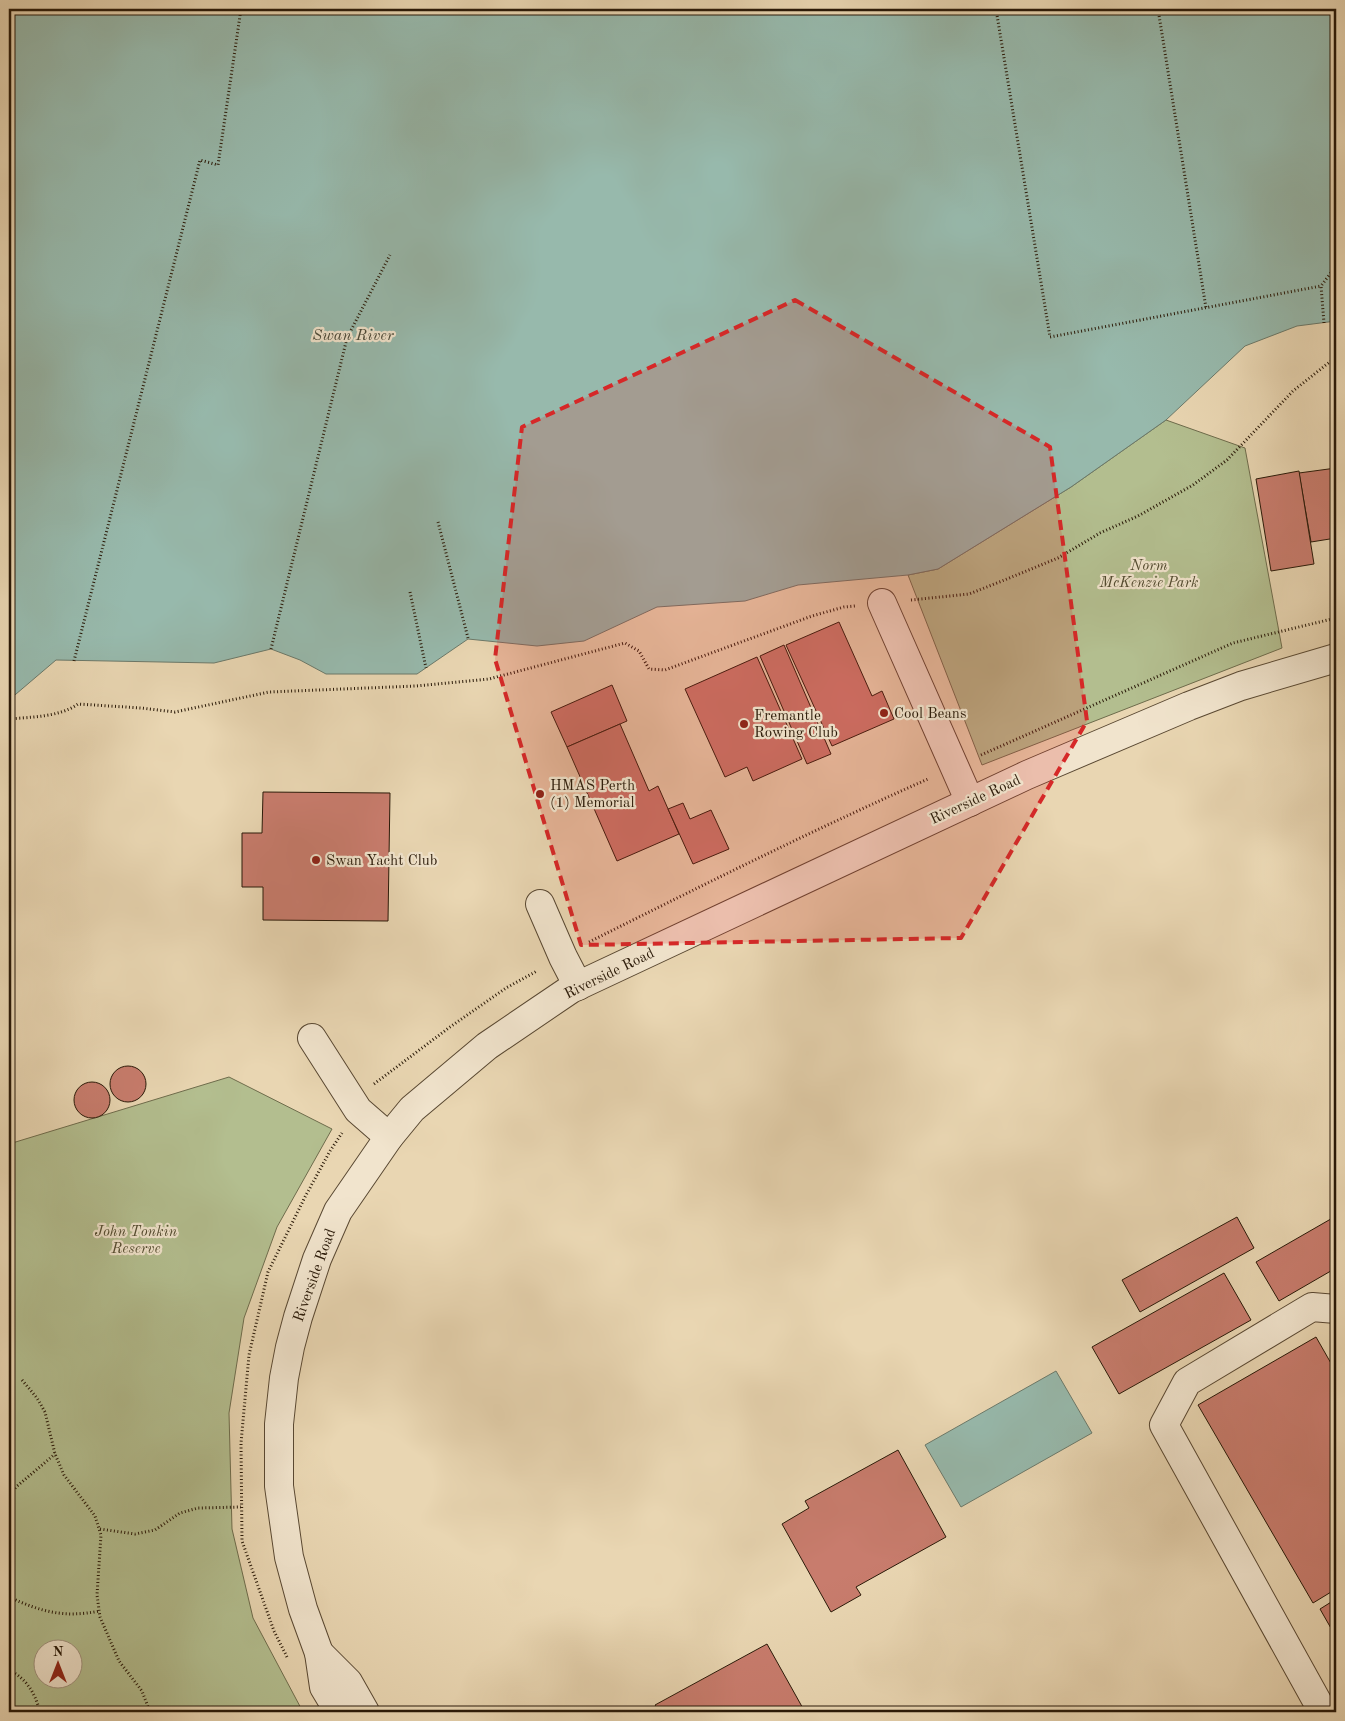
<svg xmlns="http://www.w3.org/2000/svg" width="1345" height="1721" font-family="'Old Standard TT',serif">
<rect width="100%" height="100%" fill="#e9d6b2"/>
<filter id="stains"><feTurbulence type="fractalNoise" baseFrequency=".004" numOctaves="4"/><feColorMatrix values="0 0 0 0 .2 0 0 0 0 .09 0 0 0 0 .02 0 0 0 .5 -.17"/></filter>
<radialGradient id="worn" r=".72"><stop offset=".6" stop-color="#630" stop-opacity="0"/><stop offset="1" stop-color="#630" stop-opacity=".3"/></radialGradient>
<!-- green -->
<g fill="#b3be8f" stroke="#6e6c4c" fill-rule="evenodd">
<path d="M 1166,420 L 1245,448 L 1282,648 L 982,765 L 908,575 L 938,569 L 1071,487 Z"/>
<path d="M 229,1077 L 332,1129 L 277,1227 L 244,1318 L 229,1413 L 232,1529 L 253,1618 L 303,1712 L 9,1712 L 9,1144 ZM 42,1648 L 72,1648 L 72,1678 L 42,1678 Z"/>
</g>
<!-- water -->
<g fill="#97b9ac" stroke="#6b796a">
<path d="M 9,9 L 1336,9 L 1336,321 L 1297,326 L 1245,346 L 1166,420 L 1071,487 L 938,569 L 908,575 L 798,585 L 745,601 L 657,607 L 584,641 L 537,646 L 468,639 L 417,674 L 326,674 L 300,660 L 271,649 L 214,663 L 56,660 L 9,700 Z"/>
<path d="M 1056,1371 L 1092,1433 L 961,1507 L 925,1445 Z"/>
</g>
<!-- building -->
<g fill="#c87c6d" stroke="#291908">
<path d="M 1336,468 L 1336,538 L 1311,542 L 1299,473 Z"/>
<path d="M 1299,471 L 1314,564 L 1271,571 L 1256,479 Z"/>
<path d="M 839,622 L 872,696 L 882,691 L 894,719 L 832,746 L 786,645 Z"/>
<path d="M 784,645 L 831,754 L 807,764 L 760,656 Z"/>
<path d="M 757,657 L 802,759 L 753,781 L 747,767 L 725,777 L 685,689 Z"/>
<path d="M 612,685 L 627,721 L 567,747 L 551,712 Z"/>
<path d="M 620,724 L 649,791 L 658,786 L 679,834 L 617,861 L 567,747 Z"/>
<path d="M 263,792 L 390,793 L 388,921 L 263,920 L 263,887 L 242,887 L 242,833 L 262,833 Z"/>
<path d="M 683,803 L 690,819 L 711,810 L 729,849 L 693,864 L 668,809 Z"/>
<circle cx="128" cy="1084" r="18"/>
<circle cx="92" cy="1100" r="18"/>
<path d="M 1336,1216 L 1336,1268 L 1279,1301 L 1256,1262 Z"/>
<path d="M 1237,1217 L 1254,1248 L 1140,1312 L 1122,1280 Z"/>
<path d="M 1224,1273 L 1251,1320 L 1119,1394 L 1092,1347 Z"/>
<path d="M 1316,1337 L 1336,1372 L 1336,1589 L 1313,1603 L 1198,1405 Z"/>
<path d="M 898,1450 L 946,1537 L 856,1587 L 861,1595 L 831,1612 L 782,1524 L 809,1508 L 805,1501 Z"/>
<path d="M 1336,1599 L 1336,1637 L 1320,1609 Z"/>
<path d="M 767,1644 L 805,1712 L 660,1712 L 655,1705 Z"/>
</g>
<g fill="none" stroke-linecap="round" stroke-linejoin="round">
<!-- minor casing -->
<g stroke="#594832" stroke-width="30">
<g id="minor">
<path d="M 882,603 L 970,802"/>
<path d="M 540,904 L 563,957 L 578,986"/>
<path d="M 312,1038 L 358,1110 L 389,1137"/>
<path d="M 319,1653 L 348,1682 L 365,1712"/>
<path d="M 339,1712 L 324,1687 L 319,1653 L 303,1609 L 289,1557 L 279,1486 L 279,1424 L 284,1378 L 290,1347 L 298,1317 L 317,1259 L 338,1211 L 389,1137 L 412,1109 L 487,1046 L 571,989 L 1027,775 L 1189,706 L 1241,686 L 1336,658"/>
<path d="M 1323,1712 L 1164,1425 L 1187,1382 L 1312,1307 L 1336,1309"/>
</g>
</g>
<!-- path -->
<g stroke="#291908" stroke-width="3" stroke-dasharray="1 2.5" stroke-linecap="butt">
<path d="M 996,9 L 1050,337 L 1321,286"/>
<path d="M 1158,9 L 1206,308"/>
<path d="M 1324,323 L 1321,286 L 1336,266"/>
<path d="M 1336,340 L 1333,340 L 1336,353"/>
<path d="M 438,522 L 468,638"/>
<path d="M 410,592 L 426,668"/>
<path d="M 911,600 L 969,594 L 1002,581 L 1058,558 L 1100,533 L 1138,516 L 1193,485 L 1227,460 L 1293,391 L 1336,357"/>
<path d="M 271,649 L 347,338 L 390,255"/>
<path d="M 74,661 L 200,160 L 218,165 L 241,9"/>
<path d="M 9,719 C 31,717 60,717 78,704 L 141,708 L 175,712 L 269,692 L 416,686 L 489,679 L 625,643 L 639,651 L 649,669 L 665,670 L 812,616 L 844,607 L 855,606"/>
<path d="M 981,755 L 1233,643 L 1336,618"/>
<path d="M 589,942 C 701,886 813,830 928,779"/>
<path d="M 374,1084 L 450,1027 L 506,988 L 537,971"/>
<path d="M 22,1380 L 37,1398 L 45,1412 L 55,1454 L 64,1475 L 95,1516 L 101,1535 L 97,1595 L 100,1617 L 119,1661 L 142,1691 L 150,1712"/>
<path d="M 9,1497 L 16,1487 L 55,1454"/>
<path d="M 100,1529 L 135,1534 L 155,1530 L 180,1513 L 198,1508 L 241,1507"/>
<path d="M 9,1597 C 42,1612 63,1618 100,1611"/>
<path d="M 287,1657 L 274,1631 L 242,1541 L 241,1443 L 249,1355 L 268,1272 L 305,1197 L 330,1151 L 342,1133"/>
<path d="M 9,1670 C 27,1679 35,1693 40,1712"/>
</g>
<!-- minor -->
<use href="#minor" stroke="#f1e4cd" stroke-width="28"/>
</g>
<!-- marked area -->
<path fill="#d62828" fill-opacity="0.2" stroke="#d62828" stroke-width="4" stroke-dasharray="10 6" stroke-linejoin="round" d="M 795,300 L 1050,447 L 1087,721 L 961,938 L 581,945 L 495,659 L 522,427 Z"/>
<!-- markers -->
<g fill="#8f2418" stroke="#f1e4cd" stroke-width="2">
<circle cx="884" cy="713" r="5"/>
<circle cx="744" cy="724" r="5"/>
<circle cx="540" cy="794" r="5"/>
<circle cx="316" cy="860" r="5"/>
</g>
<g text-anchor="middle" stroke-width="4.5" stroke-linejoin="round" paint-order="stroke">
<!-- park labels -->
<g font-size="15" font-style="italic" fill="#524b30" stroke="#f1e4cd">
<text x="1149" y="570">Norm<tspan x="1149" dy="17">McKenzie Park</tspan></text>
<text x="136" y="1236">John Tonkin<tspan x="136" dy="17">Reserve</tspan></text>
</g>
<!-- poi labels -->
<g font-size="15" fill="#291908" stroke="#f1e4cd" text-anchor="start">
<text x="894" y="718">Cool Beans</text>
<text x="754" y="720">Fremantle<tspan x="754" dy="17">Rowing Club</tspan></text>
<text x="550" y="790">HMAS Perth<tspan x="550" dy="17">(1) Memorial</tspan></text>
<text x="326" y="865">Swan Yacht Club</text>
</g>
<!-- street labels -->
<g font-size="15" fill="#291908" stroke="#f1e4cd">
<text transform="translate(975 799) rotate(-25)" y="5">Riverside Road</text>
<text transform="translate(609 973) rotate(-26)" y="5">Riverside Road</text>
<text transform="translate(314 1275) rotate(-70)" y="5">Riverside Road</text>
</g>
<!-- water labels -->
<g font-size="16" font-style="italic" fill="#4a4939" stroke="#f1e4cd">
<text x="353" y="340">Swan River</text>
</g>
</g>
<!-- margin -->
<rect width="1345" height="1721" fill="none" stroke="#e9d6b2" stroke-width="30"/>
<rect x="10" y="10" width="1325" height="1701" fill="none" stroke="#291908" stroke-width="2.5"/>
<rect x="15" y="15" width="1315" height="1691" fill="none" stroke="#291908"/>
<!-- north arrow -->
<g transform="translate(58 1664)"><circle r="24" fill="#f1e4cd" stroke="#a1937e"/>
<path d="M0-4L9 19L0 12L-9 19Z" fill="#8f2418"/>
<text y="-8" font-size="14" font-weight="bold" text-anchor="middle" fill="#291908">N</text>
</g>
<rect width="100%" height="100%" filter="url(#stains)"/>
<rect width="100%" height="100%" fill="url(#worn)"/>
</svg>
